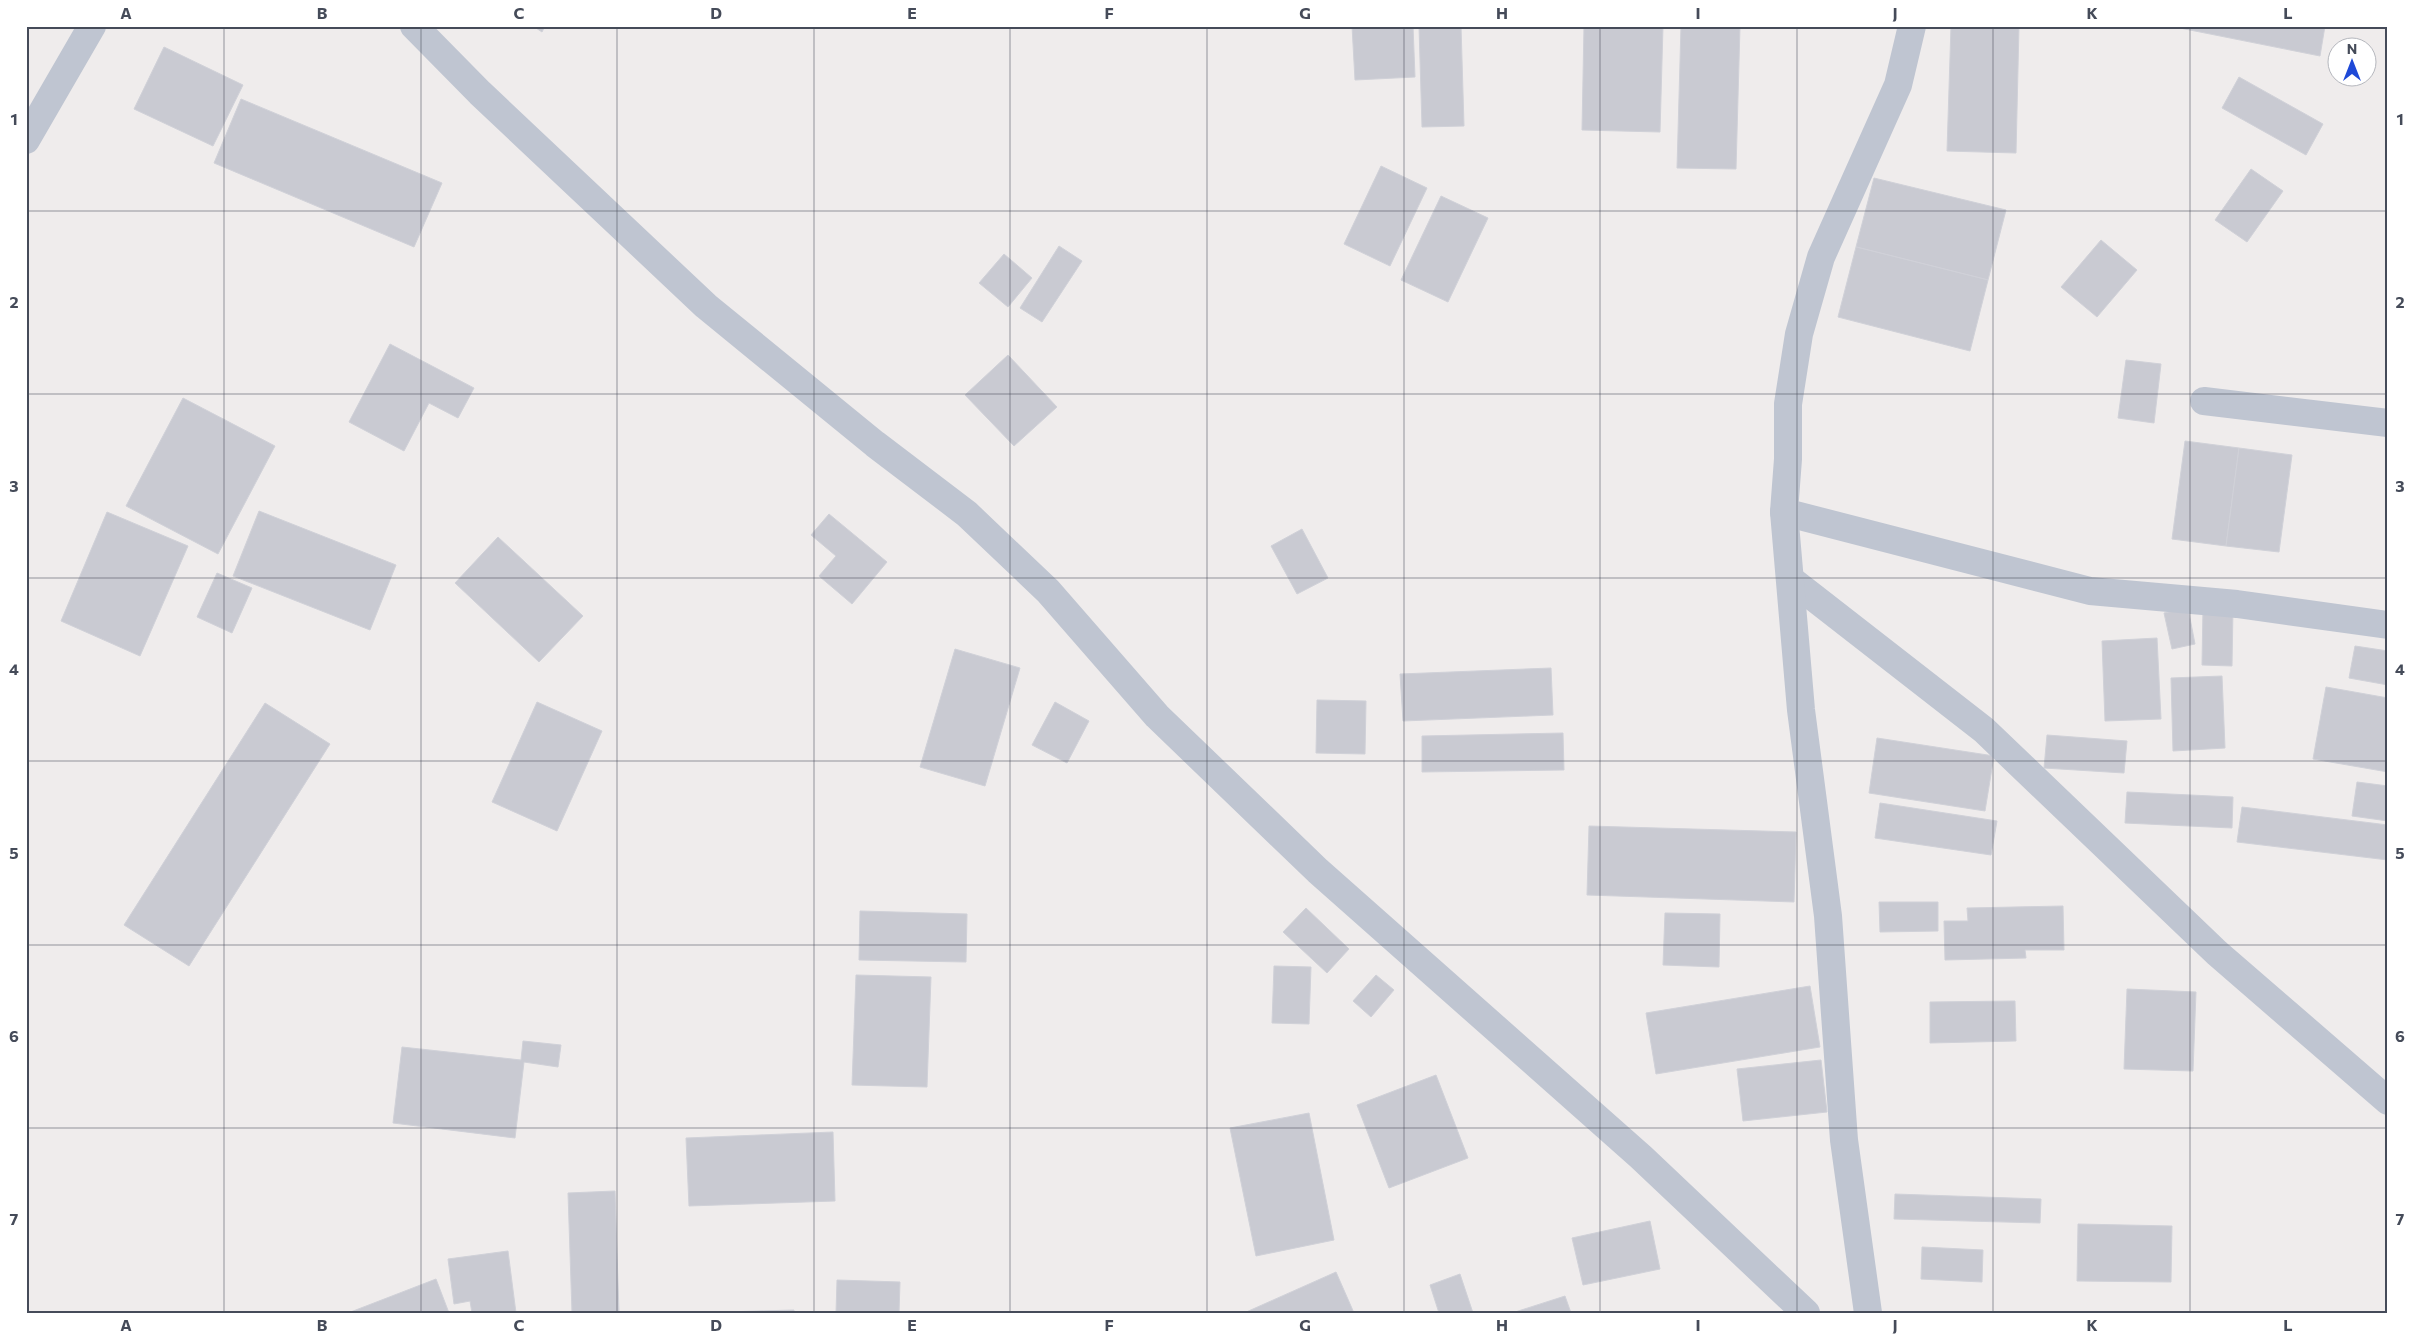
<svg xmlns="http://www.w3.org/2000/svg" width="2414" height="1339" font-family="Commissioner,sans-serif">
<rect width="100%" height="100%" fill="#efecec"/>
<!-- building -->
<g fill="#c9cad2" stroke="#d0d1d8">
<path d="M 533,26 L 545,26 L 542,32 Z"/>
<path d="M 1352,26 L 1413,26 L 1415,77 L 1355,80 Z"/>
<path d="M 1419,26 L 1461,26 L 1464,126 L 1422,127 Z"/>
<path d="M 1584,26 L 1663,26 L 1660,132 L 1582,130 Z"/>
<path d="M 1681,26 L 1740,26 L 1736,169 L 1677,168 Z"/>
<path d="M 1951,26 L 2019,26 L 2016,153 L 1947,151 Z"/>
<path d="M 2170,26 L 2325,26 L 2320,56 Z"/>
<path d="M 164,47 L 243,85 L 213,146 L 134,109 Z"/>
<path d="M 2239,77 L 2323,124 L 2306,155 L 2222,108 Z"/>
<path d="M 241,99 L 442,183 L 414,247 L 214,163 Z"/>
<path d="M 1381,166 L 1427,188 L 1390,266 L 1344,244 Z"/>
<path d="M 2251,169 L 2283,191 L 2247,242 L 2215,220 Z"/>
<path d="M 1874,178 L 2006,210 L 1988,280 L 1856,247 Z"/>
<path d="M 1441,196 L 1488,218 L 1448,302 L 1401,280 Z"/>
<path d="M 2101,240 L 2137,270 L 2097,317 L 2061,287 Z"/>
<path d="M 1059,246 L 1082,261 L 1042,322 L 1020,308 Z"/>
<path d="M 1856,247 L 1988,280 L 1970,351 L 1838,317 Z"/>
<path d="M 1004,254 L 1032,278 L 1008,307 L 979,283 Z"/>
<path d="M 390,344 L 474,388 L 458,418 L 429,403 L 404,451 L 349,422 Z"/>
<path d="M 1008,355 L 1057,407 L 1014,446 L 965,395 Z"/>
<path d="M 2126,360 L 2161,364 L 2154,423 L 2118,418 Z"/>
<path d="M 183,398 L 275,446 L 218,554 L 126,506 Z"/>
<path d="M 2185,441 L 2239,448 L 2226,546 L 2172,539 Z"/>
<path d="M 2239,448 L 2292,455 L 2279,552 L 2226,546 Z"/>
<path d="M 259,511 L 396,565 L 370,630 L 233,576 Z"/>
<path d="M 107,512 L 188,546 L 140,656 L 61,621 Z"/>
<path d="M 829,514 L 887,562 L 852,604 L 819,576 L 836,556 L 811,535 Z"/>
<path d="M 1302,529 L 1328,578 L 1297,594 L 1271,546 Z"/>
<path d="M 498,537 L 583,616 L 539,662 L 455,583 Z"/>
<path d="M 217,573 L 252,588 L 232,633 L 197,617 Z"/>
<path d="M 2203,607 L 2233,608 L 2232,666 L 2202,665 Z"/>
<path d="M 2188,608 L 2195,644 L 2172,649 L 2164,613 Z"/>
<path d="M 2157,638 L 2161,719 L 2105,721 L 2102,641 Z"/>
<path d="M 2355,646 L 2388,651 L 2388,685 L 2349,678 Z"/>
<path d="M 955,649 L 1020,668 L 985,786 L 920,767 Z"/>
<path d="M 1551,668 L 1553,715 L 1403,721 L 1400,674 Z"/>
<path d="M 2222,676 L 2225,748 L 2173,751 L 2171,678 Z"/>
<path d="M 2326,687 L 2388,698 L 2388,772 L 2313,759 Z"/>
<path d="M 1317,700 L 1366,701 L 1365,754 L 1316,753 Z"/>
<path d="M 537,702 L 602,731 L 557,831 L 492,802 Z"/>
<path d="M 1055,702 L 1089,721 L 1067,763 L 1032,745 Z"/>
<path d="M 265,703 L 330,744 L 189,966 L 124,925 Z"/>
<path d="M 1563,733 L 1564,770 L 1422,772 L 1422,736 Z"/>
<path d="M 2047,735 L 2127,741 L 2124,773 L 2044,768 Z"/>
<path d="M 1877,738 L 1994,756 L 1985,811 L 1869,793 Z"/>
<path d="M 2357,782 L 2388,786 L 2388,821 L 2352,816 Z"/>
<path d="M 2127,792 L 2233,797 L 2232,828 L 2125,823 Z"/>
<path d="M 1880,803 L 1997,821 L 1991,855 L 1875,838 Z"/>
<path d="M 2242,807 L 2388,825 L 2388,860 L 2237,842 Z"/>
<path d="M 1589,826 L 1796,832 L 1794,902 L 1587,895 Z"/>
<path d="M 1879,902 L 1938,902 L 1938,931 L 1880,932 Z"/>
<path d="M 2063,906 L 2064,950 L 2025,950 L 2026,958 L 1945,960 L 1944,921 L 1968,921 L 1967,908 Z"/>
<path d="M 1306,908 L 1349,949 L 1327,973 L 1283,932 Z"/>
<path d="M 860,911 L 967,914 L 966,962 L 859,960 Z"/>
<path d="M 1665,913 L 1720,914 L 1719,967 L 1663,965 Z"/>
<path d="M 1274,966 L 1311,967 L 1309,1024 L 1272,1023 Z"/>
<path d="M 856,975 L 931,977 L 927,1087 L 852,1085 Z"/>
<path d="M 1376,975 L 1394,990 L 1371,1017 L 1353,1001 Z"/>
<path d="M 1810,986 L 1820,1047 L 1656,1074 L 1646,1013 Z"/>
<path d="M 2127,989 L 2196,992 L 2193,1071 L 2124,1069 Z"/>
<path d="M 2015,1001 L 2016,1041 L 1930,1043 L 1930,1002 Z"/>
<path d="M 523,1041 L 561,1045 L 558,1067 L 524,1062 L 515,1138 L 393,1123 L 402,1047 L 521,1060 Z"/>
<path d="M 1821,1060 L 1827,1112 L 1743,1121 L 1737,1069 Z"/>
<path d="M 1436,1075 L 1468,1158 L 1389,1188 L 1357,1105 Z"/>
<path d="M 1309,1113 L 1334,1240 L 1256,1256 L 1230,1128 Z"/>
<path d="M 833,1132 L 835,1201 L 689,1206 L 686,1138 Z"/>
<path d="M 615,1191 L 619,1313 L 572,1313 L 568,1193 Z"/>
<path d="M 1895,1194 L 2041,1199 L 2040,1223 L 1894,1219 Z"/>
<path d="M 1650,1221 L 1660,1269 L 1583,1285 L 1572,1238 Z"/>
<path d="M 2078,1224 L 2172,1226 L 2171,1282 L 2077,1281 Z"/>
<path d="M 1922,1247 L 1983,1250 L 1982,1282 L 1921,1279 Z"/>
<path d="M 508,1251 L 516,1313 L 472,1313 L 470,1301 L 454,1304 L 448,1259 Z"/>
<path d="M 1336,1272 L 1354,1313 L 1244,1313 Z"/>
<path d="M 1460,1274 L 1473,1313 L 1439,1313 L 1430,1285 Z"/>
<path d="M 436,1279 L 449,1313 L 348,1313 Z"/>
<path d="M 837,1280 L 900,1282 L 899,1313 L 836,1313 Z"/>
<path d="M 1565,1296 L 1571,1313 L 1512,1313 Z"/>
<path d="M 794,1310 L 794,1313 L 724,1313 L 724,1312 Z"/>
</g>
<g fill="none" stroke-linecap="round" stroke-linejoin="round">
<!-- minor -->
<g stroke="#bfc5d1" stroke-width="28">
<path d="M 414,26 L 480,93 L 706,306 L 875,444 L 967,514 L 1048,591 L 1157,716 L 1318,871 L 1641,1157 L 1806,1313"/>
<path d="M 26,140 L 92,26"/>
<path d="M 2204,401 L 2388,423"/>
<path d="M 1784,512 L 2090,591 L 2237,604 L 2388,625"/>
<path d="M 1790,579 L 1984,730 L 2217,953 L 2388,1101"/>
<path d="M 1868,1313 L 1844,1140 L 1828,916 L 1801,710 L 1784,512 L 1788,459 L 1788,404 L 1799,334 L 1821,257 L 1898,85 L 1912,26"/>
</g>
</g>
<!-- grid -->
<path fill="none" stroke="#454b59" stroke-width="1" stroke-opacity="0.55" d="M 224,26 L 224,1313M 421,26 L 421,1313M 617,26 L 617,1313M 814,26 L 814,1313M 1010,26 L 1010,1313M 1207,26 L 1207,1313M 1404,26 L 1404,1313M 1600,26 L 1600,1313M 1797,26 L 1797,1313M 1993,26 L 1993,1313M 2190,26 L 2190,1313M 26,211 L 2388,211M 26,394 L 2388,394M 26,578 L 2388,578M 26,761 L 2388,761M 26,945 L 2388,945M 26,1128 L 2388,1128"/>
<!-- border -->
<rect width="2414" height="1339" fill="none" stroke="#ffffff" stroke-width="55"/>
<!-- north arrow -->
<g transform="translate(2352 62)"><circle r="24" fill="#ffffff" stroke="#b5b7bd"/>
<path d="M0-4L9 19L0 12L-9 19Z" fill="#1e49d7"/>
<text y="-8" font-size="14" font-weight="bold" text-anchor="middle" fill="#454b59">N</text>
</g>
<rect x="28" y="28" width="2358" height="1284" fill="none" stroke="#454b59" stroke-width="2"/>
<g font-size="16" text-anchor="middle" font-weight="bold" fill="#454b59">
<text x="126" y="19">A</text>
<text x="322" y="19">B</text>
<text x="519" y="19">C</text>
<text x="716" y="19">D</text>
<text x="912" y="19">E</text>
<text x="1109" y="19">F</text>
<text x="1305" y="19">G</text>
<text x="1502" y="19">H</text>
<text x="1698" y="19">I</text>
<text x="1895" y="19">J</text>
<text x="2092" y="19">K</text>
<text x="2288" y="19">L</text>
<text x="14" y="125">1</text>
<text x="2400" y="125">1</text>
<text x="14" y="308">2</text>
<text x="2400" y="308">2</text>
<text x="14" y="492">3</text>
<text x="2400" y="492">3</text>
<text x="14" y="675">4</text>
<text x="2400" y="675">4</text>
<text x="14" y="859">5</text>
<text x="2400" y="859">5</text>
<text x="14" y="1042">6</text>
<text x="2400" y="1042">6</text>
<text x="14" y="1225">7</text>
<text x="2400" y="1225">7</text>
<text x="126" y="1331">A</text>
<text x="322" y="1331">B</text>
<text x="519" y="1331">C</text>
<text x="716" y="1331">D</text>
<text x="912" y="1331">E</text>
<text x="1109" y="1331">F</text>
<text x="1305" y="1331">G</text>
<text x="1502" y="1331">H</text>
<text x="1698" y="1331">I</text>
<text x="1895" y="1331">J</text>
<text x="2092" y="1331">K</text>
<text x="2288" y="1331">L</text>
</g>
</svg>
